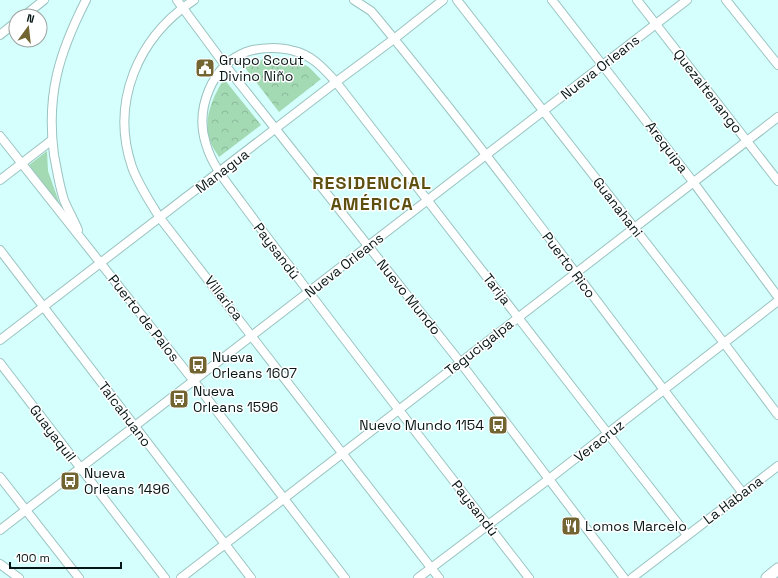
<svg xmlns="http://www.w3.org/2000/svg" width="778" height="578" font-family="'Space Grotesk',sans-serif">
<defs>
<pattern id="park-crowns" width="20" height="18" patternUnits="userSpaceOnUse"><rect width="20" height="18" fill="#a3d9b3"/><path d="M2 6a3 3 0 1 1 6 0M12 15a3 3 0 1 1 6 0" fill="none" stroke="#8bb999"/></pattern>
</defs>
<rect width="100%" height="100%" fill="#d4fffd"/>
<!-- grass -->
<path fill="#a3d9b3" d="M 47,151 L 48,171 L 60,205 L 29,165 Z"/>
<!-- park -->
<g fill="url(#park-crowns)">
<path d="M 265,59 C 279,59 295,59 307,66 C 312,69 316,75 321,79 L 279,112 L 243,65 Z"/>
<path d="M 224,79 L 261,125 L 219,157 C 216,152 212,147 210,141 C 202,121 213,96 224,79 Z"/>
</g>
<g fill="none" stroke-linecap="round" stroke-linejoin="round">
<!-- minor casing -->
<g stroke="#9ac3c1" stroke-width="10">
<g id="minor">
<path d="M 177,0 L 225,65 L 460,362 L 624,578"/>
<path d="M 194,0 C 138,37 110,102 132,167 C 139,186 150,202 160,218 L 439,578"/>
<path d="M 354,0 L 371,11 L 377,18 C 504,172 620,335 742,492"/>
<path d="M 457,0 L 724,343 L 778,415"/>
<path d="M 552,0 L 694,183 L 778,297"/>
<path d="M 637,0 L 778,181"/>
<path d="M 726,0 L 778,65"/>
<path d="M 24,16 L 44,0"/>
<path d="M 0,35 L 16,22"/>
<path d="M 0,136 L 193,380 L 345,578"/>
<path d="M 0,180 L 52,140"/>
<path d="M 78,230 C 74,220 68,210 64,200 C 59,185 57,170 54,155 C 46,95 59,53 86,0"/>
<path d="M 0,250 L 251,578"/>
<path d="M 0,340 L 336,82 L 394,39 L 443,0"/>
<path d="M 0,363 L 165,578"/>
<path d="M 0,477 L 79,578"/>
<path d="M 0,530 L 687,0"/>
<path d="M 0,564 L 19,578"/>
<path d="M 181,578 L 778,117"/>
<path d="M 418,578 L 549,479 L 778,301"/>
<path d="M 529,578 C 448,473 366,369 287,263 C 271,243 256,222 241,202 C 228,184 212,166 206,144 C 195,110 211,66 246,52 C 260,47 280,47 294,51 C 312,55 324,69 336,82 C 454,233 569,385 687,535"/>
<path d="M 632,578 L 778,466"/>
</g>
</g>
<!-- secondary casing -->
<g stroke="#9ac3c1" stroke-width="13">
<path id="secondary" d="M 767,578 L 778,569"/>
</g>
<!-- minor -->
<use href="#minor" stroke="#fff" stroke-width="8"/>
<!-- secondary -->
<use href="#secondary" stroke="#fff" stroke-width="11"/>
</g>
<!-- icons -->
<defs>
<g id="civic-square" transform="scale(1)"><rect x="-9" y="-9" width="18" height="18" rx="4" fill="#726532" stroke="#fff"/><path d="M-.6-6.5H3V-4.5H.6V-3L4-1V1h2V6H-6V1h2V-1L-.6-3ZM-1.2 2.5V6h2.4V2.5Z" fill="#fff"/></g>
<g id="bus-square" transform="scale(1)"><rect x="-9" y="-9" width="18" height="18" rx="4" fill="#726532" stroke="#fff"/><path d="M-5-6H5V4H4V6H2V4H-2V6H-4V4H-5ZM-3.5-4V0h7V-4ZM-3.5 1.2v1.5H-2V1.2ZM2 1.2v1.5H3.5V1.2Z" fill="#fff"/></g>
<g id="restaurant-square" transform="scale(1)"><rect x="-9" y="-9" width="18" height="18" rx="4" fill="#726532" stroke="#fff"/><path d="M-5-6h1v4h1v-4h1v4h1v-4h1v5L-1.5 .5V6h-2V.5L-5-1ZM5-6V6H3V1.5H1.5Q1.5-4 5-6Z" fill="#fff"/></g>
</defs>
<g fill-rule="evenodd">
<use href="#civic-square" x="205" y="68"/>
<use href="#bus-square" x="198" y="365"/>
<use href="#bus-square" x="179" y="399"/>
<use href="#bus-square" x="498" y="425"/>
<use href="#bus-square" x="70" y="481"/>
<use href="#restaurant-square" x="571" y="526"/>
</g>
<g text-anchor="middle" stroke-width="3" stroke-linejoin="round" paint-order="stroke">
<!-- poi labels -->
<g font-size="14" fill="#061515" stroke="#fff" text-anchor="start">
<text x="219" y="65">Grupo Scout<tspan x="219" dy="16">Divino Niño</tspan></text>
<text x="212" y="362">Nueva<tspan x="212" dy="16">Orleans 1607</tspan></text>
<text x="193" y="396">Nueva<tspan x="193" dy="16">Orleans 1596</tspan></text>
<text x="484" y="430" text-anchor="end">Nuevo Mundo 1154</text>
<text x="84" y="478">Nueva<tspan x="84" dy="16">Orleans 1496</tspan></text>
<text x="585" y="531">Lomos Marcelo</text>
</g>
<!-- street labels -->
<g font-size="14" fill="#061515" stroke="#fff">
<text transform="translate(600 67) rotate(-38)" y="5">Nueva Orleans</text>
<text transform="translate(708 91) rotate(52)" y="5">Quezaltenango</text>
<text transform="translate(667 147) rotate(53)" y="5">Arequipa</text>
<text transform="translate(222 171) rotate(-37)" y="5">Managua</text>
<text transform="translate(618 207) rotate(52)" y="5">Guanahani</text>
<text transform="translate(277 251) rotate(53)" y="5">Paysandú</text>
<text transform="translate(344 265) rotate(-38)" y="5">Nueva Orleans</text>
<text transform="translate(569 265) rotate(53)" y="5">Puerto Rico</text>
<text transform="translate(497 289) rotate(52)" y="5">Tarija</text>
<text transform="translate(409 297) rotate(51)" y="5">Nuevo Mundo</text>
<text transform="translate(224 298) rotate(52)" y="5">Villarica</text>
<text transform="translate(144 318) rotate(52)" y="5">Puerto de Palos</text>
<text transform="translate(479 347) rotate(-38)" y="5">Tegucigalpa</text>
<text transform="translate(125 414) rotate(53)" y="5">Talcahuano</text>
<text transform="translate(53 433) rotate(53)" y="5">Guayaquil</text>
<text transform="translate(599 441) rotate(-38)" y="5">Veracruz</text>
<text transform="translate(733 500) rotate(-37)" y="5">La Habana</text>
<text transform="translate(475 508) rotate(52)" y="5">Paysandú</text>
</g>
<!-- district labels -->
<g font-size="18" font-weight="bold" letter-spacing="1" fill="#5d4f10" stroke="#fff">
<text x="372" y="189">RESIDENCIAL<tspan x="372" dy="21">AMÉRICA</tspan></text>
</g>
</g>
<!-- north arrow -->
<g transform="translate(28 28) rotate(15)"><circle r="19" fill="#ffffff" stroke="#9ba1a1"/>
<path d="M0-3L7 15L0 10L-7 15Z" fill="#726532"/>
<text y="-6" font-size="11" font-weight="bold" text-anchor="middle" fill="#061515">N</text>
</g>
<!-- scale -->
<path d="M10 562v6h111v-6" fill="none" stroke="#061515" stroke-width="2"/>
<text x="16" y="562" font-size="12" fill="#061515" stroke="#ffffff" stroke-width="3" paint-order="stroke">100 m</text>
</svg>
